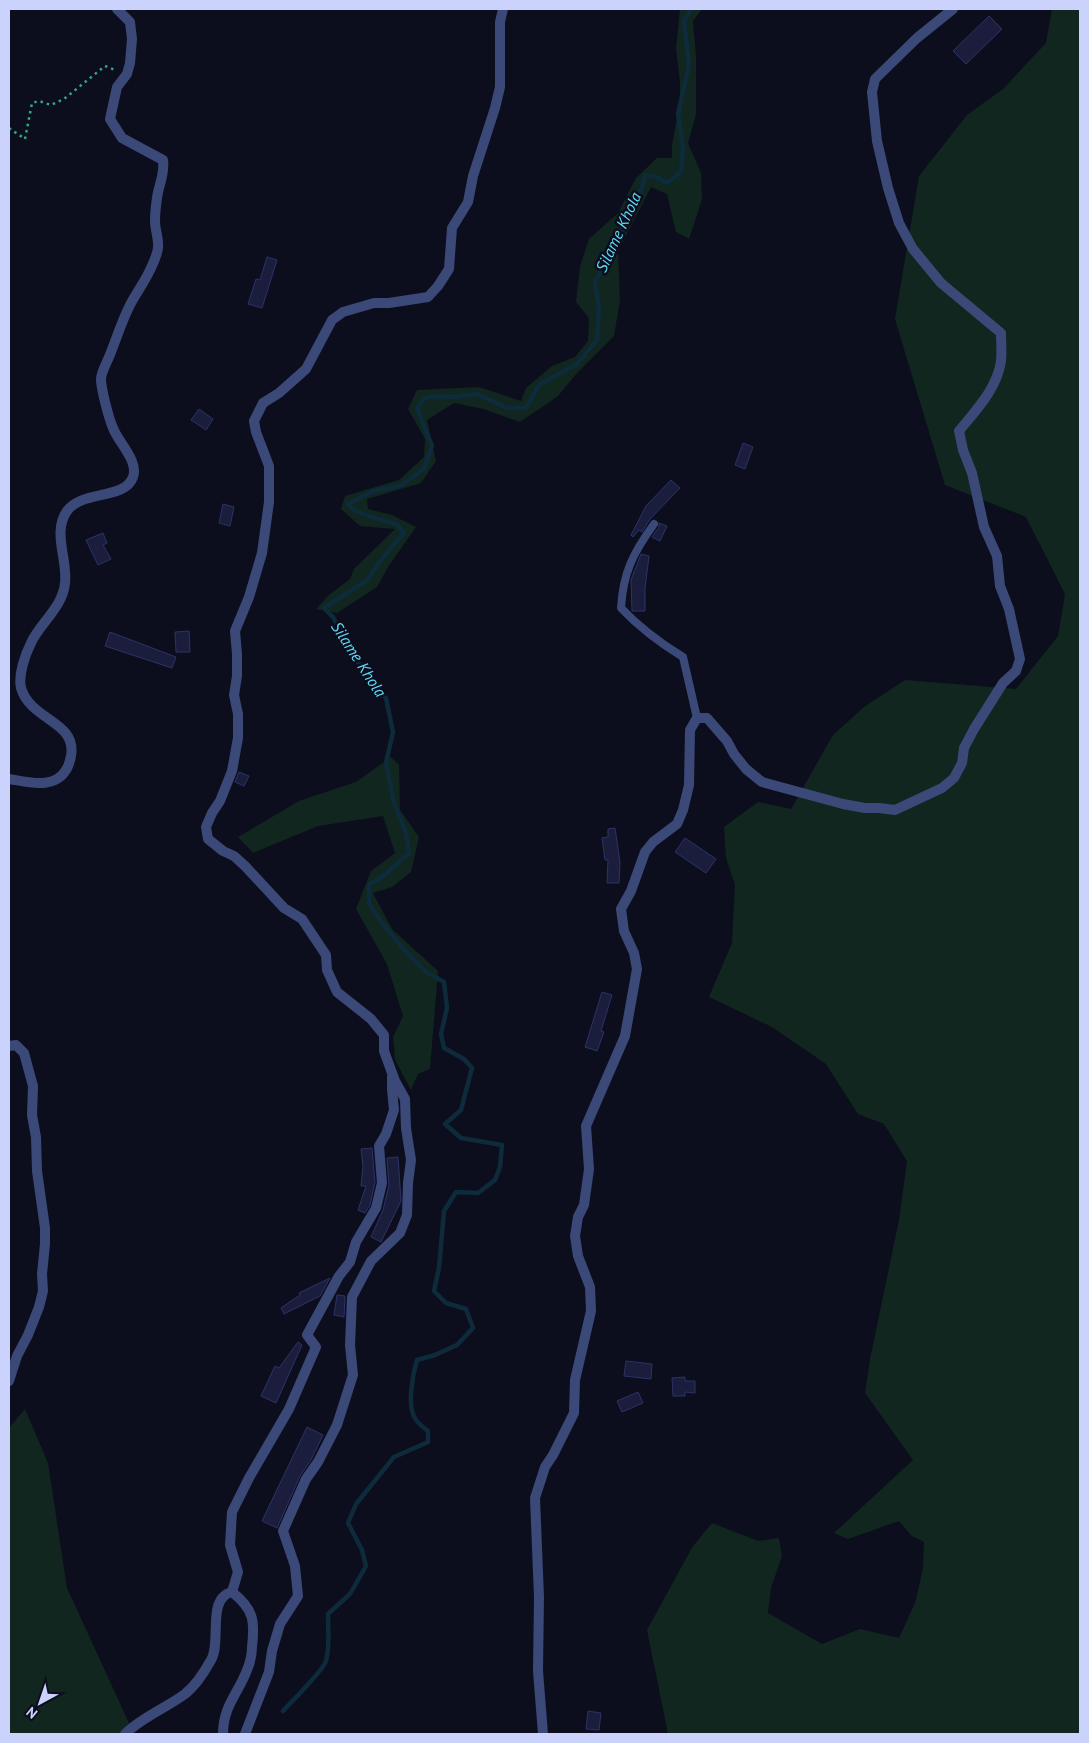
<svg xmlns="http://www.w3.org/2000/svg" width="1089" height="1743" font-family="'PT Sans',sans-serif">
<rect width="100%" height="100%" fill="#0d0e1d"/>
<!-- green -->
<g fill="#10261f">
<path d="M 680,9 L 702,9 L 693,21 L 696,57 L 696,114 L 688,143 L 701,173 L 702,199 L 689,239 L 676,232 L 667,194 L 651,187 L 618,251 L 620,300 L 614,336 L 578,372 L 558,396 L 520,422 L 484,409 L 454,403 L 427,420 L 436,461 L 421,483 L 367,499 L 368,509 L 392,515 L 416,527 L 388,567 L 377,587 L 337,613 L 316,609 L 329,595 L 350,579 L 354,569 L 395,529 L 360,526 L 341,509 L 345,496 L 399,480 L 424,457 L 425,439 L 408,409 L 417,390 L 479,387 L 521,401 L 526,388 L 552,366 L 575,357 L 588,341 L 589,318 L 576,302 L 580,267 L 589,239 L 618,213 L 636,178 L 657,158 L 672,158 L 672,145 L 680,101 L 680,82 L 676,48 Z"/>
<path d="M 1052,9 L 1080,9 L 1080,1734 L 668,1734 L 647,1630 L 693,1546 L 712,1523 L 758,1541 L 779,1538 L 782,1556 L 771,1588 L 768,1613 L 822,1644 L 860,1629 L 899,1638 L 915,1603 L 923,1568 L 924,1542 L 912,1536 L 899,1521 L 848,1539 L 834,1533 L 913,1460 L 865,1393 L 870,1359 L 899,1220 L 907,1161 L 884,1124 L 858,1114 L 826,1064 L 772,1027 L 709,997 L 732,943 L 735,885 L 726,858 L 724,827 L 758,802 L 791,809 L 833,735 L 864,707 L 905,680 L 1016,689 L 1058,636 L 1065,594 L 1026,517 L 945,485 L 895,319 L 919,176 L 967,115 L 1003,89 L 1046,43 Z"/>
<path d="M 391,757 L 399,765 L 400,810 L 419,837 L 411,872 L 392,887 L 373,893 L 392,929 L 438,971 L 430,1069 L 418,1074 L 411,1090 L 395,1060 L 393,1037 L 403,1016 L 387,964 L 356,909 L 371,871 L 395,853 L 383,816 L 318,826 L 253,853 L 238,837 L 299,801 L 356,782 Z"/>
<path d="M 25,1409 L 48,1463 L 67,1588 L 134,1734 L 9,1734 L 9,1428 Z"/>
</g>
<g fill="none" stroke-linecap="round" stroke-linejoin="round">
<!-- stream -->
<path stroke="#0d2b3b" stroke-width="4.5" d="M 283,1711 C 292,1701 322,1672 326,1661 C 330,1646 328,1629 328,1614 L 350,1594 L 366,1566 L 362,1550 L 348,1523 L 356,1504 L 394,1457 L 428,1442 L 428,1431 C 424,1428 419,1424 416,1420 C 406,1407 413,1374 417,1360 L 435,1355 L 457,1345 L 473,1328 L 466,1309 L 446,1303 L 434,1291 L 439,1268 L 444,1211 L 456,1192 L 478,1193 L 495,1180 L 500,1167 L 502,1145 L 461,1138 L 445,1124 L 461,1110 L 472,1068 L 464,1059 L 444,1048 L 441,1034 L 447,1008 L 444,982 L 426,972 L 405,951 L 384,925 L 369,904 L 369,885 L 386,874 L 409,853 L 406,833 L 394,803 L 386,763 L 393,732 L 386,698 L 357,661 L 333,617 L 324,608 L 367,580 L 384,556 L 404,533 L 398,525 L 369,516 L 354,510 L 348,504 L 374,491 L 400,486 L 424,469 L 432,446 L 417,408 L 425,398 L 436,396 L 453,397 L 477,394 L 507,408 L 526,408 L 540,384 L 577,364 L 597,340 L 599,309 L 595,282 L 619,237 L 622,225 L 642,188 L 645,175 L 657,177 L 667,183 L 681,172 L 683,147 L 678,114 L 689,65 L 684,21 L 691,9"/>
</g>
<!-- building -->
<g fill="#1a1d3c" stroke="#2d3267">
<path d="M 989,16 L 1002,29 L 966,64 L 953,51 Z"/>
<path d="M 267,257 L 277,260 L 262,308 L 248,304 L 256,279 L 260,280 Z"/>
<path d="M 199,409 L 213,419 L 206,430 L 191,420 Z"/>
<path d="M 743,443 L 753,447 L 745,469 L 735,465 Z"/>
<path d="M 671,480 L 680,488 L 650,519 L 642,532 L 639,530 L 633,537 L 631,535 L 646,506 Z"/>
<path d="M 223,504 L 234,507 L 230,526 L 219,523 Z"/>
<path d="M 659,523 L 667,526 L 660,541 L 652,537 L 659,527 Z"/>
<path d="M 103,533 L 107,543 L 103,545 L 111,559 L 98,565 L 86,540 Z"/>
<path d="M 641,554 L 649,556 L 645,588 L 645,611 L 632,611 L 631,580 Z"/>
<path d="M 189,631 L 190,652 L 176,652 L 175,632 Z"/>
<path d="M 110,632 L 176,657 L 172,668 L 105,646 Z"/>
<path d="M 239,772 L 249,776 L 244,786 L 235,782 Z"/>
<path d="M 615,828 L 620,862 L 619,883 L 607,883 L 608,860 L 605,860 L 602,838 L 608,837 L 608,829 Z"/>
<path d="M 685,838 L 716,859 L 706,873 L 675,852 Z"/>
<path d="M 602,992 L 612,995 L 601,1031 L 604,1032 L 597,1051 L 585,1047 Z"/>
<path d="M 372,1148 L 375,1182 L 370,1205 L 365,1213 L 358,1210 L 366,1186 L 361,1186 L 363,1166 L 361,1149 Z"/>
<path d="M 398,1157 L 401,1201 L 381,1242 L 371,1237 L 383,1210 L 389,1185 L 387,1158 Z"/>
<path d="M 330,1278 L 320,1296 L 284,1314 L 281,1308 L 300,1295 L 299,1293 Z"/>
<path d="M 337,1295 L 345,1296 L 344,1317 L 334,1315 Z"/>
<path d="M 298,1342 L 302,1345 L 276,1403 L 261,1396 L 275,1366 L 279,1368 Z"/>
<path d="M 626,1361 L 652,1364 L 651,1379 L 624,1376 Z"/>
<path d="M 685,1377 L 685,1381 L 695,1381 L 695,1393 L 685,1392 L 685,1396 L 673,1396 L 672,1378 Z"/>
<path d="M 638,1392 L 643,1403 L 622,1412 L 617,1401 Z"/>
<path d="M 307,1427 L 323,1435 L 311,1460 L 300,1476 L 277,1528 L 262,1521 Z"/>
<path d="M 588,1711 L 601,1713 L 599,1730 L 586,1729 Z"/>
</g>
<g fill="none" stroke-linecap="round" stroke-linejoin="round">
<!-- path -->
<path stroke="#34a780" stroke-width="2.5" stroke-dasharray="2.5 4" stroke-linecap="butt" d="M 9,128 L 25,139 L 32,103 L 39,101 L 51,105 L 64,99 L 105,66 L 115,70"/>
<!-- service -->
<path stroke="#3b4979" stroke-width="8" d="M 654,524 C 633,553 623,573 621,608 C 639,627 660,643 683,657 L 697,718"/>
<!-- minor -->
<g stroke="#3b4979" stroke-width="10">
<path d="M 9,779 C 27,782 54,790 66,770 C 69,766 70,761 71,756 C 77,721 31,721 21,688 C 18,675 25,655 31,643 C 40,623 63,607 65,583 C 68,560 52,532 67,511 C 82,490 125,500 133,477 C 139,461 118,442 113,428 C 109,419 101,389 101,379 C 101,373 106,364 109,357 C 116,340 122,320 131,303 C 137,292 145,281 150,270 C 153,264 157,255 158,248 C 159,239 155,230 155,221 C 155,214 156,205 157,198 C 159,183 165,175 163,160 L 122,138 L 110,119 L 117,87 L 127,74 L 130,63 L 132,39 L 130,22 L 117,9"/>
<path d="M 9,1046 L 16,1045 L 24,1053 L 33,1086 L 32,1115 L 36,1137 L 37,1171 L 45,1228 L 45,1244 L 42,1274 L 43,1291 L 39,1307 L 28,1335 L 17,1356 L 9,1381"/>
<path d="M 232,1592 L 238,1572 L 230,1545 L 232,1512 L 249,1478 L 289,1409 L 316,1347 L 307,1335 L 339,1276 L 350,1262 L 356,1242 L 376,1208 L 382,1183 L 379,1146 L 386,1134 L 394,1110 L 392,1089 L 392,1077"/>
<path d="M 125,1734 C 142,1717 166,1708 185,1694 C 195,1686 205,1671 211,1660 C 222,1642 206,1598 232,1592 C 254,1609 255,1622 252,1647 C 252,1655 250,1663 247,1670 C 238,1694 223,1706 223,1734"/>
<path d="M 245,1734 L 269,1672 L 272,1651 L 280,1624 L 298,1596 L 295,1566 L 283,1531 L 306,1479 L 318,1462 L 337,1425 L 353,1375 L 350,1345 L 352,1297 L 371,1261 L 400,1233 L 407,1215 L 408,1183 L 411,1160 L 406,1128 L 405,1099 L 395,1081 L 384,1051 L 384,1035 L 371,1019 L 337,992 L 327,970 L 326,955 L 302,919 L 284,908 L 245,866 L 234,856 L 223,851 L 208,839 L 206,827 L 212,813 L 220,801 L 232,771 L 238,738 L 238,714 L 234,695 L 237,676 L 237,654 L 235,631 L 249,597 L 262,553 L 269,502 L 269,466 L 256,432 L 254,421 L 263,403 L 279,393 L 306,369 L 332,320 L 343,312 L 374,303 L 389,303 L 428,297 L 438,286 L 449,269 L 452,228 L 468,202 L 473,176 L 495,108 L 500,87 L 500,22 L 503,9"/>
<path d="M 543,1734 L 538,1671 L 539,1597 L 535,1498 L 545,1467 L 553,1455 L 574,1413 L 575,1380 L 591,1311 L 590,1287 L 578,1256 L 575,1236 L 578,1217 L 584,1205 L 589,1169 L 586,1126 L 625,1036 L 637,969 L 634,953 L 624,931 L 621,909 L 631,891 L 645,852 L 653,842 L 677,824 L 683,810 L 689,785 L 690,730 L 697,718 L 707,718 L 727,741 L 734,754 L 746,769 L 762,782 L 843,804 L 865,808 L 879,808 L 895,810 L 942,788 L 954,778 L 962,763 L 964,748 L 974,729 L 1003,683 L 1016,671 L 1020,659 L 1009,609 L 1000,586 L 997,556 L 984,527 L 972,473 L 963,450 L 959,431 C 976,410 997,389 1001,361 C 1002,352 1001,342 1001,333 L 941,283 L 913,249 L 899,223 L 888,188 L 877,141 L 872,92 L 875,79 L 917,38 L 953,9"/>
</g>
</g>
<g text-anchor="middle" stroke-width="5" stroke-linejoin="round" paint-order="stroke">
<!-- water labels -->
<g font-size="16" font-style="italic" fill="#60d9f5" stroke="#0d0e1d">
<text transform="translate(618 232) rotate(-65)" y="6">Silame Khola</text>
<text transform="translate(359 659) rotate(57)" y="6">Silame Khola</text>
</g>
</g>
<!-- border -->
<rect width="1089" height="1743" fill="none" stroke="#cbd3fc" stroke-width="20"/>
<!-- north arrow -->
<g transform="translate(40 1703) rotate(220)" stroke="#0d0e1d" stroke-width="4" paint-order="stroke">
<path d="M0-4L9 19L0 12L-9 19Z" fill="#cbd3fc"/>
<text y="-8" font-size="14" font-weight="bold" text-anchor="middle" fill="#cbd3fc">N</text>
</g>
</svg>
